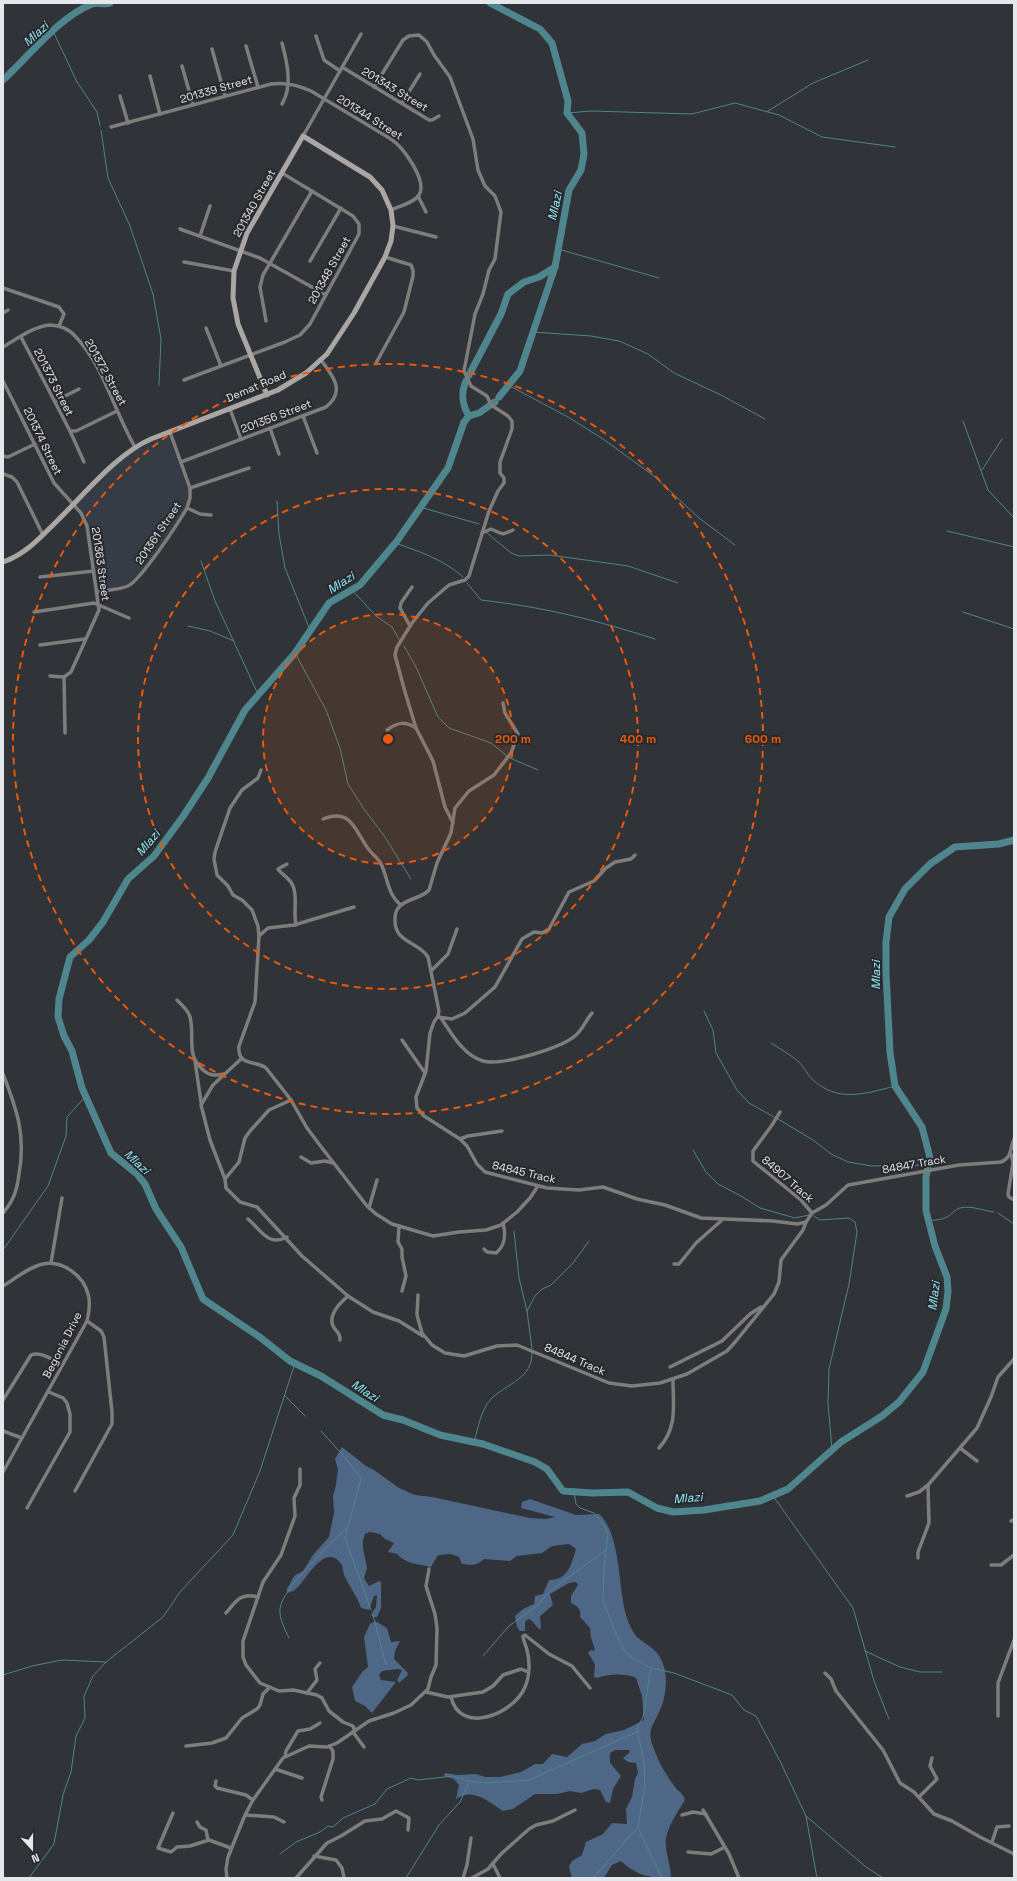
<svg xmlns="http://www.w3.org/2000/svg" width="1017" height="1881" font-family="'Space Grotesk',sans-serif">
<rect width="100%" height="100%" fill="#303337"/>
<!-- built -->
<path fill="#353c45" d="M 170,432 L 190,488 L 187,507 L 147,565 L 127,586 L 97,592 L 88,526 L 74,505 L 124,456 Z"/>
<!-- forest -->
<g fill="#4f6787">
<path d="M 342,1447 L 366,1466 L 374,1470 L 399,1488 L 415,1495 L 432,1497 L 530,1518 L 546,1519 L 555,1517 L 521,1508 L 522,1502 L 530,1499 L 576,1515 L 599,1514 C 621,1534 618,1587 626,1615 C 628,1623 632,1631 637,1637 C 641,1641 647,1644 652,1648 C 661,1655 666,1668 666,1680 C 666,1689 664,1702 660,1710 C 655,1723 647,1728 652,1744 C 657,1759 665,1774 675,1787 C 679,1792 683,1793 685,1800 C 677,1813 664,1831 666,1847 C 667,1858 671,1867 671,1878 C 650,1878 637,1876 621,1861 L 612,1865 L 604,1878 L 572,1878 L 569,1867 L 572,1861 L 582,1855 L 586,1842 L 603,1834 L 612,1823 L 627,1824 L 626,1809 L 632,1797 L 635,1779 L 638,1773 L 636,1763 L 628,1762 L 623,1758 L 630,1752 L 629,1750 L 615,1750 L 610,1753 L 610,1763 L 621,1776 L 613,1789 L 610,1803 L 606,1802 L 600,1790 L 594,1789 L 581,1793 L 570,1791 L 557,1794 L 535,1794 L 513,1809 L 503,1811 C 488,1802 474,1787 456,1799 L 459,1785 L 454,1779 L 444,1776 L 445,1773 L 457,1775 L 476,1774 L 485,1777 L 500,1777 L 521,1772 L 535,1764 L 543,1764 L 552,1754 L 567,1757 L 582,1744 L 595,1741 L 606,1734 L 624,1730 L 644,1720 L 642,1696 L 636,1678 C 625,1673 607,1674 597,1678 L 594,1677 L 595,1664 L 588,1653 L 591,1650 L 594,1651 L 595,1649 L 591,1638 L 590,1628 L 580,1617 C 582,1609 577,1606 571,1603 L 571,1596 L 578,1585 L 576,1582 L 569,1583 L 550,1594 L 553,1605 L 540,1616 L 541,1629 L 539,1629 L 531,1620 L 528,1619 L 525,1622 L 525,1631 L 520,1631 L 517,1627 L 515,1616 L 523,1609 L 534,1604 L 535,1596 L 543,1594 L 549,1580 C 568,1580 571,1565 576,1549 L 569,1544 L 552,1546 L 542,1553 L 517,1556 L 510,1561 L 484,1559 C 477,1566 472,1565 462,1564 L 459,1557 L 451,1554 L 438,1555 L 431,1567 C 419,1564 405,1564 397,1554 L 388,1552 L 394,1543 L 385,1539 L 380,1534 L 370,1532 L 365,1534 L 363,1540 L 363,1548 L 367,1568 L 364,1578 L 369,1586 L 379,1581 L 381,1582 L 381,1608 L 377,1617 L 373,1617 L 371,1615 L 376,1607 L 377,1595 L 374,1596 L 369,1610 L 361,1608 C 357,1596 349,1586 344,1575 C 343,1572 343,1568 342,1565 C 324,1538 303,1587 293,1591 C 291,1592 289,1592 287,1593 L 287,1589 L 294,1576 L 303,1571 L 313,1555 L 329,1537 L 334,1513 L 333,1496 L 336,1485 L 338,1469 L 335,1459 Z"/>
<path d="M 375,1621 L 387,1628 L 391,1642 L 400,1641 L 395,1651 L 394,1659 L 408,1673 L 407,1676 L 399,1683 L 397,1680 L 402,1670 L 398,1669 L 382,1671 L 379,1675 L 381,1680 L 396,1682 L 372,1713 L 365,1706 L 355,1701 L 352,1687 L 363,1671 L 368,1667 L 364,1637 L 370,1624 Z"/>
</g>
<g fill="none" stroke-linecap="round" stroke-linejoin="round">
<!-- stream -->
<g stroke="#4f858c" stroke-width="1">
<path d="M 88,6 L 90,3"/>
<path d="M 53,31 L 77,82 L 97,112 L 100,126"/>
<path d="M 768,111 L 813,83 L 868,60"/>
<path d="M 567,113 L 591,111 L 692,114 L 735,103 L 779,115 L 822,137 L 895,147"/>
<path d="M 101,130 L 108,178 L 130,226 L 153,294 L 161,339 L 159,385"/>
<path d="M 558,249 L 659,278"/>
<path d="M 533,332 L 591,336 L 619,341 L 648,354 L 674,373 L 721,395 L 765,419"/>
<path d="M 508,385 L 568,417 L 603,439 L 654,476 L 699,518 L 735,545"/>
<path d="M 963,421 L 988,490 L 1014,518"/>
<path d="M 982,470 L 1002,439"/>
<path d="M 277,501 L 279,534 L 285,568 L 310,630"/>
<path d="M 420,507 L 479,524"/>
<path d="M 947,531 L 1014,547"/>
<path d="M 487,533 L 511,553 L 519,556 L 550,555 L 628,566 L 678,583"/>
<path d="M 395,543 C 419,551 444,560 463,577"/>
<path d="M 201,561 L 215,601 L 258,694"/>
<path d="M 467,583 L 481,600 C 544,607 596,620 655,639"/>
<path d="M 352,590 L 376,616 L 392,627 L 399,639"/>
<path d="M 963,612 L 1014,629"/>
<path d="M 188,626 L 210,631 L 234,641"/>
<path d="M 404,646 L 416,667 L 438,717 L 449,728 L 491,743 L 507,756"/>
<path d="M 295,653 L 326,710 L 340,748 L 348,784 L 364,809 L 385,837 L 411,879"/>
<path d="M 510,758 L 538,770"/>
<path d="M 704,1011 L 713,1030 L 716,1053 L 737,1090 L 749,1103 L 774,1117"/>
<path d="M 771,1043 C 780,1049 791,1055 799,1062 C 804,1067 807,1074 812,1079 C 837,1103 865,1094 895,1086"/>
<path d="M 778,1119 L 813,1140 L 831,1154 L 848,1162 L 872,1166 L 928,1165"/>
<path d="M 693,1150 L 706,1172 L 718,1184 L 741,1196 L 760,1208 L 795,1218 L 809,1215"/>
<path d="M 998,1213 L 1014,1224"/>
<path d="M 814,1216 L 820,1220 L 849,1218 L 855,1222 L 857,1232 L 849,1284 L 829,1369 L 828,1403 L 832,1450"/>
<path d="M 928,1221 C 934,1220 942,1220 947,1217 C 952,1214 955,1209 960,1208 C 972,1205 983,1211 994,1212"/>
<path d="M 514,1231 L 519,1278 L 527,1311"/>
<path d="M 3,1250 L 48,1186 L 66,1136 L 67,1117 L 86,1096"/>
<path d="M 532,1349 L 527,1311 L 535,1296 L 542,1289 L 551,1285 L 573,1263 L 589,1241"/>
<path d="M 285,1396 L 305,1416"/>
<path d="M 321,1431 L 348,1461 L 361,1479 L 345,1538 L 371,1610"/>
<path d="M 474,1442 C 478,1429 481,1409 491,1399 C 507,1383 533,1379 532,1352"/>
<path d="M 574,1492 L 576,1504 L 580,1508 L 594,1513 L 605,1527 L 608,1534 L 604,1568 L 603,1600 L 616,1634 L 625,1651 L 630,1657 L 651,1668 L 643,1717 L 637,1729 L 644,1763 L 645,1786 L 638,1827 L 593,1878"/>
<path d="M 773,1496 L 853,1608 L 874,1681 L 889,1719"/>
<path d="M 373,1615 L 386,1665"/>
<path d="M 289,1638 C 285,1629 279,1619 280,1609 C 281,1589 332,1543 347,1528"/>
<path d="M 865,1651 L 900,1667 L 920,1672 L 942,1672"/>
<path d="M 483,1656 L 509,1626 L 539,1604 L 547,1594 L 566,1579 L 606,1550"/>
<path d="M 651,1668 L 674,1673 L 732,1695 L 744,1710 L 756,1716 L 781,1763 L 806,1816 L 817,1878"/>
<path d="M 3,1675 L 32,1666 L 62,1660 L 106,1662"/>
<path d="M 806,1816 L 866,1867 L 883,1878"/>
<path d="M 638,1828 L 662,1878"/>
<path d="M 280,1854 L 296,1842 L 320,1832 L 328,1826 L 333,1827 L 343,1818 L 375,1804 L 387,1789 L 411,1778 L 418,1780 L 453,1776 L 469,1781 L 487,1783 L 529,1780 L 637,1732"/>
<path d="M 29,1878 L 54,1844 L 63,1795 L 71,1772 L 76,1736 L 85,1718 L 84,1696 L 93,1676 L 106,1662 L 163,1617 L 180,1592 L 233,1535 L 260,1471 L 295,1363"/>
<path d="M 406,1878 L 439,1825 L 460,1802 L 469,1782"/>
</g>
<!-- river -->
<g stroke="#4f858c" stroke-width="7">
<path d="M 490,3 L 540,29 L 552,43 L 568,101 L 567,113 L 582,133 L 584,154 L 581,170 L 569,190 L 555,267 L 528,347 L 520,371 L 499,397"/>
<path d="M 3,80 C 29,56 59,17 92,4 C 98,2 104,5 110,3"/>
<path d="M 469,375 L 501,314 L 508,294 L 524,282 L 539,277 L 555,267"/>
<path d="M 466,381 C 461,392 462,405 469,416"/>
<path d="M 493,403 L 495,402"/>
<path d="M 489,406 L 479,413 L 469,416 L 464,422 L 448,468 L 397,541 L 360,585 L 329,603 L 295,653 L 245,710 L 208,778 L 184,815 L 154,856 L 128,879 L 103,922 L 89,940 L 70,957 L 59,999 L 58,1017 L 64,1036 L 72,1051 L 82,1088 L 111,1153 L 137,1174 L 145,1184 L 156,1209 L 181,1247 L 203,1299 L 261,1338 L 290,1361 L 321,1376 L 383,1415 L 403,1420 L 440,1435 L 483,1444 L 535,1462 L 547,1469 L 563,1491 L 592,1493 L 628,1492 L 657,1508 L 673,1512 L 704,1510 L 760,1501 L 788,1489 L 841,1442 L 882,1416 L 899,1402 L 923,1372 L 946,1309 L 948,1291 L 947,1277 L 935,1246 L 926,1211 L 926,1177 L 930,1158 L 928,1150 L 922,1127 L 895,1086 L 890,1052 L 886,973 L 886,942 L 889,917 L 905,889 L 930,864 L 955,847 L 999,844 L 1014,840"/>
</g>
<!-- street -->
<g stroke="#7f7d7b" stroke-width="3.5">
<path d="M 316,36 L 324,60 L 340,71"/>
<path d="M 246,46 L 258,87"/>
<path d="M 212,49 L 225,96"/>
<path d="M 182,66 L 193,105"/>
<path d="M 342,67 L 429,120 L 432,120 L 439,116"/>
<path d="M 150,76 L 160,114"/>
<path d="M 374,87 L 403,40 L 409,36 L 419,35 L 427,42 L 434,55 L 450,77 L 473,139 L 478,170 L 485,186 L 495,196 L 501,212 L 495,259 L 489,270 L 483,294 L 475,314 L 464,371 L 471,386 L 487,396 L 491,405 L 508,416 L 512,421 L 512,429 L 500,462 L 500,473 L 504,478 L 504,483 L 498,491 L 489,511 L 469,576 L 465,580 L 449,585 L 428,603 L 412,623 L 397,647 L 395,655 L 405,692 L 416,728 L 433,761 L 445,807 L 453,823"/>
<path d="M 120,96 L 128,123"/>
<path d="M 402,103 L 420,74"/>
<path d="M 282,104 C 293,86 287,62 282,43"/>
<path d="M 111,127 L 271,84 C 285,82 298,85 311,91 L 391,139 C 403,147 428,181 419,195 C 414,203 399,206 391,210"/>
<path d="M 303,136 L 361,34"/>
<path d="M 418,196 L 426,212"/>
<path d="M 393,226 L 436,237"/>
<path d="M 180,229 L 260,258 L 326,295"/>
<path d="M 200,236 L 210,206"/>
<path d="M 310,261 L 341,208"/>
<path d="M 184,262 L 234,271"/>
<path d="M 3,288 L 59,307 L 64,314 L 59,326"/>
<path d="M 3,313 L 8,310"/>
<path d="M 266,321 L 260,287 L 263,275 L 312,191"/>
<path d="M 206,328 L 221,366"/>
<path d="M 21,337 L 70,431 L 76,431 L 117,411"/>
<path d="M 3,347 C 17,339 34,326 50,325 C 59,325 69,329 75,336 C 104,366 114,411 135,447"/>
<path d="M 376,363 L 404,312 L 413,276 L 413,270 L 411,265 L 385,257"/>
<path d="M 184,380 L 285,342 L 300,335 L 310,324 L 359,234 L 359,224 L 353,216 L 282,173"/>
<path d="M 3,381 L 54,483 L 81,513 L 87,526 L 99,610 L 71,672 L 64,677 L 50,676"/>
<path d="M 55,401 L 79,389"/>
<path d="M 230,409 L 241,439"/>
<path d="M 303,416 L 317,453"/>
<path d="M 270,428 L 279,454"/>
<path d="M 70,431 L 84,462"/>
<path d="M 3,456 L 8,457 L 35,444"/>
<path d="M 181,462 L 326,407 C 346,391 333,376 321,360"/>
<path d="M 3,474 L 12,477 L 17,482 L 43,535"/>
<path d="M 190,488 L 249,468"/>
<path d="M 187,508 L 200,514 L 211,515"/>
<path d="M 482,533 L 491,529 C 503,534 500,536 513,530"/>
<path d="M 40,577 L 94,571"/>
<path d="M 97,592 C 107,590 119,590 128,586 C 141,580 179,522 187,508 L 190,498 L 190,488 L 170,432"/>
<path d="M 34,612 L 94,603 L 129,618"/>
<path d="M 410,626 L 400,608 L 401,603 L 412,587"/>
<path d="M 40,645 L 85,639"/>
<path d="M 64,677 L 65,733"/>
<path d="M 503,703 L 505,713 L 518,734 L 511,753 L 494,775 L 469,791 L 455,808 L 451,833 L 437,863 L 429,890 C 421,899 407,898 399,907 C 395,911 395,916 395,922 C 396,943 419,942 428,957 L 439,1011 L 438,1016 L 434,1022 L 430,1033 L 426,1071 L 416,1097 L 417,1108 L 424,1116 L 460,1139 L 467,1146 L 477,1164 L 485,1172 L 547,1188 L 579,1190 L 603,1187 L 637,1199 L 665,1205 L 701,1218 L 773,1221 L 797,1224 L 806,1222 L 812,1213 L 826,1205 L 848,1185 L 854,1184 L 959,1165 L 1001,1162 C 1012,1158 1010,1148 1014,1139"/>
<path d="M 387,730 C 398,722 405,721 416,728"/>
<path d="M 261,770 L 258,778 L 242,790 L 230,808 L 215,852 L 214,859 L 217,875 L 228,886 L 233,895 L 242,900 L 252,910 L 258,926 L 259,936 L 255,1002 L 239,1046 C 237,1067 256,1060 266,1068 L 291,1100 L 307,1128 L 322,1148 L 367,1206 L 376,1214 L 392,1224 L 433,1236 L 459,1232 L 486,1230 L 501,1225 L 517,1212 L 530,1198 L 538,1186"/>
<path d="M 323,819 C 350,808 354,828 367,847 C 371,854 379,858 382,866 C 388,880 388,895 401,905"/>
<path d="M 287,864 L 278,869 C 282,875 290,878 293,886 C 298,897 293,912 296,925"/>
<path d="M 259,936 L 268,928 L 294,925 L 354,907"/>
<path d="M 431,971 L 448,954 L 457,929"/>
<path d="M 177,1000 C 182,1005 189,1011 190,1017 C 195,1036 186,1053 201,1068 C 209,1076 214,1076 224,1074"/>
<path d="M 438,1017 L 452,1019 L 465,1013 L 495,987 L 522,939 L 534,932 L 542,933 L 549,929 L 569,892 L 594,881 L 606,868 L 615,862 L 631,859 L 635,855"/>
<path d="M 441,1018 C 451,1033 464,1056 483,1061 C 502,1066 562,1048 576,1035 C 582,1030 586,1020 592,1013"/>
<path d="M 402,1040 L 425,1073"/>
<path d="M 195,1061 L 201,1102"/>
<path d="M 3,1074 C 17,1110 26,1135 19,1174 C 17,1190 14,1200 3,1213"/>
<path d="M 291,1100 L 269,1110 L 250,1131 L 245,1138 L 239,1162 L 225,1179 L 226,1188 L 240,1202 L 257,1207 L 302,1256 L 348,1296 L 373,1312 L 399,1321 L 423,1336"/>
<path d="M 780,1112 L 772,1125 L 753,1151 L 753,1161 L 801,1200 L 812,1213"/>
<path d="M 460,1139 L 468,1136 L 502,1131"/>
<path d="M 1011,1154 L 1013,1163 L 1008,1194 L 1009,1197 L 1014,1200"/>
<path d="M 301,1157 L 311,1163 L 325,1161 L 333,1163"/>
<path d="M 225,1179 L 210,1140 L 201,1105 L 213,1085 L 242,1058"/>
<path d="M 369,1208 L 377,1180"/>
<path d="M 248,1219 C 261,1230 268,1247 287,1237"/>
<path d="M 399,1226 L 398,1242 L 402,1249 L 402,1257 L 406,1276 L 402,1291"/>
<path d="M 484,1249 L 487,1252 L 496,1253 C 505,1246 506,1234 503,1223"/>
<path d="M 51,1263 L 62,1198"/>
<path d="M 674,1264 L 679,1264 L 696,1243 L 722,1220"/>
<path d="M 3,1286 C 16,1278 29,1267 43,1264 C 62,1260 83,1275 88,1294 C 91,1302 89,1312 87,1321 L 3,1472"/>
<path d="M 418,1295 L 417,1315 L 422,1333 L 432,1345 L 445,1353 L 464,1356 L 497,1346 L 517,1345 L 609,1383 L 632,1386 L 660,1383 L 687,1374 L 727,1351 L 736,1341 L 774,1294 L 779,1282 L 781,1260 L 803,1230 L 806,1222"/>
<path d="M 340,1340 C 341,1333 336,1332 333,1326 C 328,1315 341,1302 348,1296"/>
<path d="M 670,1367 L 722,1341 L 750,1314 L 761,1307"/>
<path d="M 3,1400 L 31,1355 C 41,1351 53,1360 62,1365"/>
<path d="M 3,1431 L 22,1438"/>
<path d="M 659,1448 C 678,1427 673,1405 673,1380"/>
<path d="M 960,1448 L 977,1461"/>
<path d="M 300,1469 L 300,1485 L 294,1498 L 295,1516 L 281,1555 L 263,1582 L 243,1641 L 243,1657 L 246,1665 L 260,1683 L 279,1691 L 293,1690 L 317,1695 L 322,1698 L 329,1711 L 343,1722 L 353,1726 L 355,1731"/>
<path d="M 75,1491 L 112,1424 L 112,1412 L 104,1337 L 101,1331 L 87,1321"/>
<path d="M 907,1496 L 919,1492 L 928,1485 L 977,1428 L 991,1397 L 998,1377 L 1014,1359"/>
<path d="M 27,1508 L 70,1432 L 70,1414 L 67,1403 L 63,1398 L 49,1392"/>
<path d="M 1011,1521 L 1014,1520"/>
<path d="M 918,1558 L 918,1552 L 929,1523 L 928,1485"/>
<path d="M 991,1565 L 1001,1565 L 1014,1555"/>
<path d="M 226,1613 C 236,1601 241,1592 258,1597"/>
<path d="M 825,1673 L 831,1679 L 836,1691 L 883,1750 L 900,1783 L 914,1792 L 934,1814 L 952,1821 L 980,1837 L 1014,1854"/>
<path d="M 426,1692 L 448,1697 L 483,1692 L 493,1686 L 503,1675 L 521,1669 L 528,1672"/>
<path d="M 307,1693 L 317,1680 L 315,1669 L 320,1663"/>
<path d="M 451,1697 C 460,1736 514,1714 525,1687 C 530,1676 530,1661 527,1650 C 526,1645 523,1641 523,1636 L 525,1635 L 549,1654 L 572,1666 L 590,1688"/>
<path d="M 998,1716 L 998,1683 L 1014,1640"/>
<path d="M 353,1732 L 364,1747"/>
<path d="M 186,1746 L 212,1743 L 226,1738 L 242,1718 L 257,1709 L 260,1705 L 263,1694 L 270,1687"/>
<path d="M 285,1756 L 286,1751 L 298,1731 L 310,1729 L 320,1723"/>
<path d="M 275,1769 L 302,1778"/>
<path d="M 216,1781 L 215,1786 L 217,1788 L 246,1795 L 253,1800"/>
<path d="M 919,1797 L 937,1779 L 930,1766 L 932,1758"/>
<path d="M 322,1800 L 321,1797 L 333,1759 L 333,1751 L 329,1746"/>
<path d="M 703,1810 L 729,1854 L 739,1878"/>
<path d="M 173,1813 L 158,1848 L 171,1852 L 177,1847 L 190,1846 L 209,1840 L 231,1848"/>
<path d="M 245,1815 L 274,1817 L 284,1822"/>
<path d="M 682,1815 L 693,1812 L 706,1814"/>
<path d="M 197,1822 L 200,1827 L 206,1830 L 208,1840"/>
<path d="M 992,1842 L 997,1827 L 1009,1826"/>
<path d="M 688,1852 L 711,1854 L 725,1847"/>
<path d="M 314,1856 L 336,1860 L 342,1868 L 344,1878"/>
<path d="M 493,1864 L 500,1878"/>
<path d="M 227,1878 L 226,1869 L 228,1857 L 245,1815 L 253,1800 L 283,1758 L 309,1746 L 327,1747 L 337,1743 L 369,1721 L 394,1713 L 411,1705 L 428,1689 L 431,1677 L 436,1665 L 437,1628 L 435,1614 L 426,1586 L 429,1569"/>
<path d="M 296,1878 L 327,1843 L 341,1836 L 365,1821 L 382,1819 L 396,1811 L 409,1818 L 408,1830"/>
<path d="M 463,1878 L 467,1865 L 471,1838"/>
<path d="M 472,1878 L 488,1869 L 501,1854 L 529,1829 L 536,1825 L 553,1821 L 575,1810"/>
</g>
<!-- secondary -->
<path stroke="#aaa6a4" stroke-width="5" d="M 3,562 C 24,555 39,539 54,524 C 82,497 116,454 151,439 L 278,390 L 306,373 L 327,354 L 354,313 L 385,257 L 391,241 L 393,226 L 391,210 L 382,190 L 370,177 L 303,136 L 247,233 L 234,271 L 233,298 L 238,324 L 267,395"/>
</g>
<!-- distance rings -->
<circle cx="388" cy="739" r="125" fill="#e8590c" fill-opacity=".12"/>
<g fill="none" stroke="#e8590c" stroke-width="2" stroke-dasharray="7 5">
<circle cx="388" cy="739" r="125"/>
<circle cx="388" cy="739" r="250"/>
<circle cx="388" cy="739" r="375"/>
</g>
<g text-anchor="middle" stroke-width="4" stroke-linejoin="round" paint-order="stroke">
<!-- street labels -->
<g font-size="11" fill="#e5e7ea" stroke="#27292d">
<text transform="translate(216 89) rotate(-16)" y="4">201339 Street</text>
<text transform="translate(395 89) rotate(31)" y="4">201343 Street</text>
<text transform="translate(370 117) rotate(32)" y="4">201344 Street</text>
<text transform="translate(254 203) rotate(-61)" y="4">201340 Street</text>
<text transform="translate(329 270) rotate(-61)" y="4">201348 Street</text>
<text transform="translate(106 372) rotate(61)" y="4">201372 Street</text>
<text transform="translate(54 382) rotate(63)" y="4">201373 Street</text>
<text transform="translate(256 386) rotate(-23)" y="4">Demat Road</text>
<text transform="translate(276 416) rotate(-21)" y="4">201356 Street</text>
<text transform="translate(43 441) rotate(64)" y="4">201374 Street</text>
<text transform="translate(158 533) rotate(-56)" y="4">201361 Street</text>
<text transform="translate(101 564) rotate(82)" y="4">201363 Street</text>
<text transform="translate(914 1164) rotate(-10)" y="4">84847 Track</text>
<text transform="translate(524 1172) rotate(13)" y="4">84845 Track</text>
<text transform="translate(788 1179) rotate(41)" y="4">84907 Track</text>
<text transform="translate(62 1345) rotate(-63)" y="4">Begonia Drive</text>
<text transform="translate(575 1359) rotate(23)" y="4">84844 Track</text>
</g>
<!-- water labels -->
<g font-size="12" font-style="italic" fill="#95effb" stroke="#27292d">
<text transform="translate(36 34) rotate(-43)" y="4">Mlazi</text>
<text transform="translate(555 206) rotate(-78)" y="4">Mlazi</text>
<text transform="translate(341 583) rotate(-33)" y="4">Mlazi</text>
<text transform="translate(148 843) rotate(-50)" y="4">Mlazi</text>
<text transform="translate(876 975) rotate(-90)" y="4">Mlazi</text>
<text transform="translate(137 1162) rotate(43)" y="4">Mlazi</text>
<text transform="translate(934 1296) rotate(-83)" y="4">Mlazi</text>
<text transform="translate(365 1391) rotate(32)" y="4">Mlazi</text>
<text transform="translate(688 1498) rotate(-5)" y="4">Mlazi</text>
</g>
</g>
<circle cx="388" cy="739" r="6" fill="#e8590c" stroke="#27292d" stroke-width="2"/>
<g font-size="12" text-anchor="middle" font-weight="bold" fill="#e8590c" stroke="#27292d" stroke-width="4" stroke-linejoin="round" paint-order="stroke">
<text x="513" y="743">200 m</text>
<text x="638" y="743">400 m</text>
<text x="763" y="743">600 m</text>
</g>
<!-- border -->
<rect width="1017" height="1881" fill="none" stroke="#e5e7ea" stroke-width="8"/>
<!-- north arrow -->
<g transform="translate(32 1849) rotate(159)" stroke="#27292d" stroke-width="3" paint-order="stroke">
<path d="M0-3L7 15L0 10L-7 15Z" fill="#e5e7ea"/>
<text y="-6" font-size="11" font-weight="bold" text-anchor="middle" fill="#e5e7ea">N</text>
</g>
</svg>
